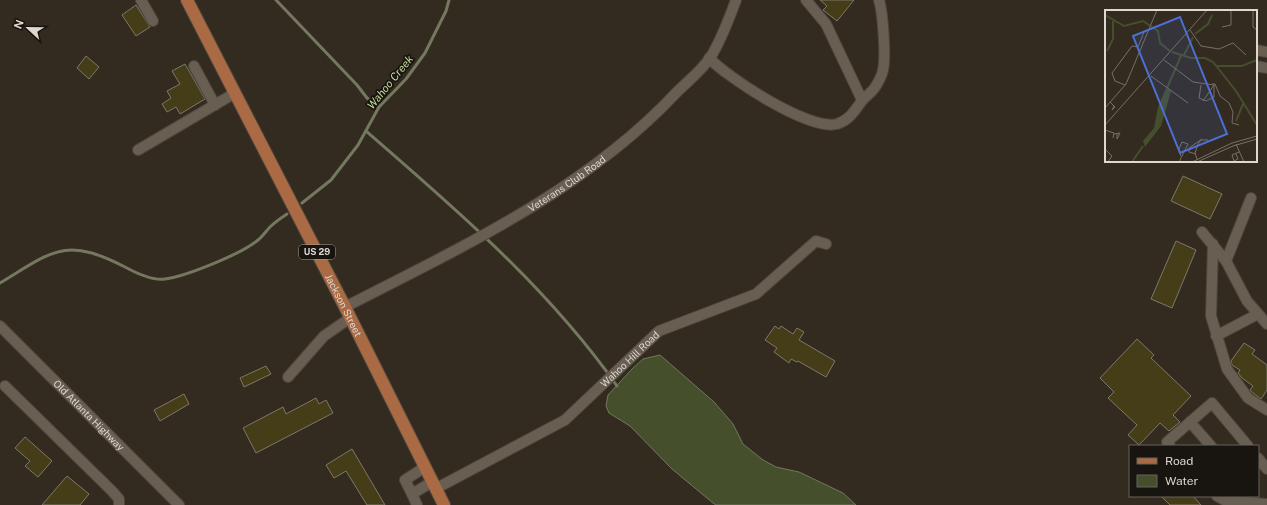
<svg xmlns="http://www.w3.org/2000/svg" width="1267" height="505" font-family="'Public Sans',sans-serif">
<rect width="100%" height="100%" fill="#332a20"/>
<!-- water -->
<path fill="#454f2c" stroke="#73785e" d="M 660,355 L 714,402 L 733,424 L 743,444 L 763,460 L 776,467 L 799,472 L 843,493 L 856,505 L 716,505 L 713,503 L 672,469 L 630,426 L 609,413 L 606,406 L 608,395 L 632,369 L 643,359 Z"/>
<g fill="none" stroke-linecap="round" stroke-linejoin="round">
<!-- stream -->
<g stroke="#73785e" stroke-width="3">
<path d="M 276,0 L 357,85 L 367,98 L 379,107"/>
<path d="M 366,131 C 456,209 548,288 617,386"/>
<path d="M 302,203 L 331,180 L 358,145 L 379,107 L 406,79 L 425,53 L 446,11 L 449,0"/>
<path d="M 0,283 C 53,251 65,236 125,267 C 136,273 152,281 165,279 C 187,276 241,254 258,240 C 262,237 266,231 270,227 C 275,222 281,218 287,214"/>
</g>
</g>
<!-- building -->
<g fill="#453d18" stroke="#7c796a">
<path d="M 820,0 L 854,0 L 837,21 L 823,10 L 827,6 Z"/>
<path d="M 136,5 L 150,27 L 136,36 L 122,15 Z"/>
<path d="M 86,56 L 99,67 L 89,79 L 77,68 Z"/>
<path d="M 185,64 L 205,99 L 180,114 L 176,107 L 167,112 L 162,104 L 171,98 L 167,91 L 180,84 L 172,71 Z"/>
<path d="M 1183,176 L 1222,194 L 1210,219 L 1171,201 Z"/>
<path d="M 1176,241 L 1196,250 L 1172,308 L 1151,299 Z"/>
<path d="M 775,326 L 779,329 L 781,326 L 793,334 L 797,328 L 804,332 L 799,340 L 835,361 L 826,377 L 798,361 L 797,362 L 791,359 L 789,363 L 774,352 L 777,348 L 765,340 Z"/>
<path d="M 1137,339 L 1154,355 L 1151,358 L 1191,396 L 1173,415 L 1180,422 L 1169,431 L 1160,423 L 1139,445 L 1128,435 L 1137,425 L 1108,398 L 1114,392 L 1100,378 Z"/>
<path d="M 1244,343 L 1255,350 L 1252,354 L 1267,365 L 1267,390 L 1261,399 L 1253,393 L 1250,390 L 1253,386 L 1242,378 L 1238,373 L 1240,370 L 1232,365 L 1231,361 Z"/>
<path d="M 266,366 L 271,374 L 244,387 L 240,378 Z"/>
<path d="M 184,394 L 189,404 L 160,421 L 154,410 Z"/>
<path d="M 316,398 L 319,404 L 326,400 L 333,413 L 256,453 L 243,428 L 283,407 L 286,414 Z"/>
<path d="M 25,437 L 52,461 L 38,477 L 25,466 L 30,461 L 15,448 Z"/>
<path d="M 352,449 L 385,505 L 367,505 L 346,471 L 334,478 L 326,465 Z"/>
<path d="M 67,476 L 89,494 L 80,505 L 42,505 Z"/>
<path d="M 1161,496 L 1193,496 L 1201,505 L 1170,505 Z"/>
</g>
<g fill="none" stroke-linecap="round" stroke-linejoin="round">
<!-- minor casing -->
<g stroke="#4e463d" stroke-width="12">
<g id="minor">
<path d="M 141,0 L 153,21"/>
<path d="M 806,0 L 826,24 L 862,100"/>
<path d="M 1256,50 L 1267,52"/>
<path d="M 709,58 C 728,78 809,131 837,124 C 849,120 854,112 861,102 C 864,98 868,95 872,91 C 876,87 882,76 883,70 C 886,57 883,13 879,0"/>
<path d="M 194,66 L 215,105"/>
<path d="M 1256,66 L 1267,68"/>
<path d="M 138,150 L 235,93"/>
<path d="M 1251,198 L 1226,261 L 1247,301 L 1267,324"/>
<path d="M 1202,232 L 1226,261"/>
<path d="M 1213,244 L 1211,316 L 1227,369 L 1248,398 L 1267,410"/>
<path id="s1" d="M 345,307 C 462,247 585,190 676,93 C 687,82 701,71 710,58 C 721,41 729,19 736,0"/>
<path id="s2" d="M 0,326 L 179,505"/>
<path d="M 1216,336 L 1258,314"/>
<path d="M 288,377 L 324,336 L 350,318"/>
<path d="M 5,386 L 112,491 L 119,499 L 119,505"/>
<path d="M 1190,422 L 1211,446"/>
<path d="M 1170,446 L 1167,442 L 1212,403 L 1248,446"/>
<path d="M 1258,458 L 1267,469"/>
<path d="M 425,467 L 405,480 L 412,494 L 432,482"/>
<path id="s3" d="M 435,489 L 565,420 L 659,331 L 756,294 L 816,241 L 826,244"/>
<path d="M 412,494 L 417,505"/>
<path d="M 1217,496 L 1226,501 L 1267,504"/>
</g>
</g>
<!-- major casing -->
<g stroke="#4e463d" stroke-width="14">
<g id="major">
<path id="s4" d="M 187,0 L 345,307 L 444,505"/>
</g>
</g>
<!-- minor -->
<use href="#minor" stroke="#685e52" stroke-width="10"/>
<!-- major -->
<use href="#major" stroke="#a96a44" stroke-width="12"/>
</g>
<g text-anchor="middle" stroke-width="3.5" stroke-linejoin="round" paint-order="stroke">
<!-- shield labels -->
<rect fill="#18140f" stroke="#a39d97" stroke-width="1" x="299" y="245" width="36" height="14" rx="3"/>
<g font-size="9" font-weight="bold" fill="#ded8d1">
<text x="317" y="255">US 29</text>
</g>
<!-- street labels -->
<g font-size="10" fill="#ded8d1" stroke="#18140f">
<text dy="4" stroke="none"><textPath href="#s1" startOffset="254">Veterans Club Road</textPath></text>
<text dy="4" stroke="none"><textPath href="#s4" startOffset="343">Jackson Street</textPath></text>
<text dy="4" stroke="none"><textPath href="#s3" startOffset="236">Wahoo Hill Road</textPath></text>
<text dy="4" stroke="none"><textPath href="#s2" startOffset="126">Old Atlanta Highway</textPath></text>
</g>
<!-- water labels -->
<g font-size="11" font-style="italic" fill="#c7da9c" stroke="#18140f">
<text transform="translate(390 82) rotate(-51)" y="4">Wahoo Creek</text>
</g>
</g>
<!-- overview -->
<g transform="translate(1105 10)">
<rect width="152" height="152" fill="#332a20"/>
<path d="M 61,78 L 66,81 L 56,116 L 40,137 L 38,131 L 49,118 L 53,97 Z" fill="#454f2c"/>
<path fill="none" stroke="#454f2c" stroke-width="2" d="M 0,5 L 19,16 L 38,11 L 53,21 L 55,33 L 65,41M 90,24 L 103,14 L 107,5M 2,41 L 8,29 L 8,11M 67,42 L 86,48 L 100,48 L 108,52 L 131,81 L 152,115M 79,45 L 88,27M 111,56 L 137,56 L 152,50M 62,78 L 76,46M 131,111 L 138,94M 27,152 L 38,136"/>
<path fill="none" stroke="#777067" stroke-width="1" d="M 148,0 L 148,17 L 152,20M 117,17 L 126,15 L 126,0M 85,20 L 96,36 L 114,39 L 128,33 L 141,45M 59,50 L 88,72 L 109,75 L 98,91M 46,66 L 83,93M 107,74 L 110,74 L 115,86 L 124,93 L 128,102 L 127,113 L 134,115M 20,75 L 10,71 L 7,63 L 27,36 L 33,37 L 39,22M 96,75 L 94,88 L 101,91 L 109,87 L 109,75M 5,92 L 10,97 L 7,100 L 9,96M 0,98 L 21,74 L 52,0M 0,115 L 102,0M 0,120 L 9,123 L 8,128M 9,124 L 15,123 L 12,129 L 12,124M 131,134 L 139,152M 0,139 L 7,146 L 3,152M 91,144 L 84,142 L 84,138 L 97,129M 131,144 L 133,149 L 129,151 L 127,145 L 134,142M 92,149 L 90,143 L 93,134 L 96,130 L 103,130M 74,152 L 83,134 L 77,132 L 74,139 L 76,146M 87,152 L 127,133 L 152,126M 92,152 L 128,136 L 152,129"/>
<path fill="#4d70d6" fill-opacity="0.15" stroke="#4d70d6" stroke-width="2" d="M 75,7 L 122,124 L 75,143 L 28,26 Z"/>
<rect width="152" height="152" fill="none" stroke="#ded8d1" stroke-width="2"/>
</g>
<!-- legend -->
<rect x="1129" y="445" width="130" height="52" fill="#18140f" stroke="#67625d"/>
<rect x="1137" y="458" width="20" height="6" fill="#a96a44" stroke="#67625d"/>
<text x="1165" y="465" font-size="12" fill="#ded8d1">Road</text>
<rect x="1137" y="475" width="20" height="12" fill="#454f2c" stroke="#67625d"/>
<text x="1165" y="485" font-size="12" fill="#ded8d1">Water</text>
<!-- north arrow -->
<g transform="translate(28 28) rotate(292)" stroke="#18140f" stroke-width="3" paint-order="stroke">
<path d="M0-3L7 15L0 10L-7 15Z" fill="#ded8d1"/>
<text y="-6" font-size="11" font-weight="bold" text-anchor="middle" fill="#ded8d1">N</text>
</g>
</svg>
